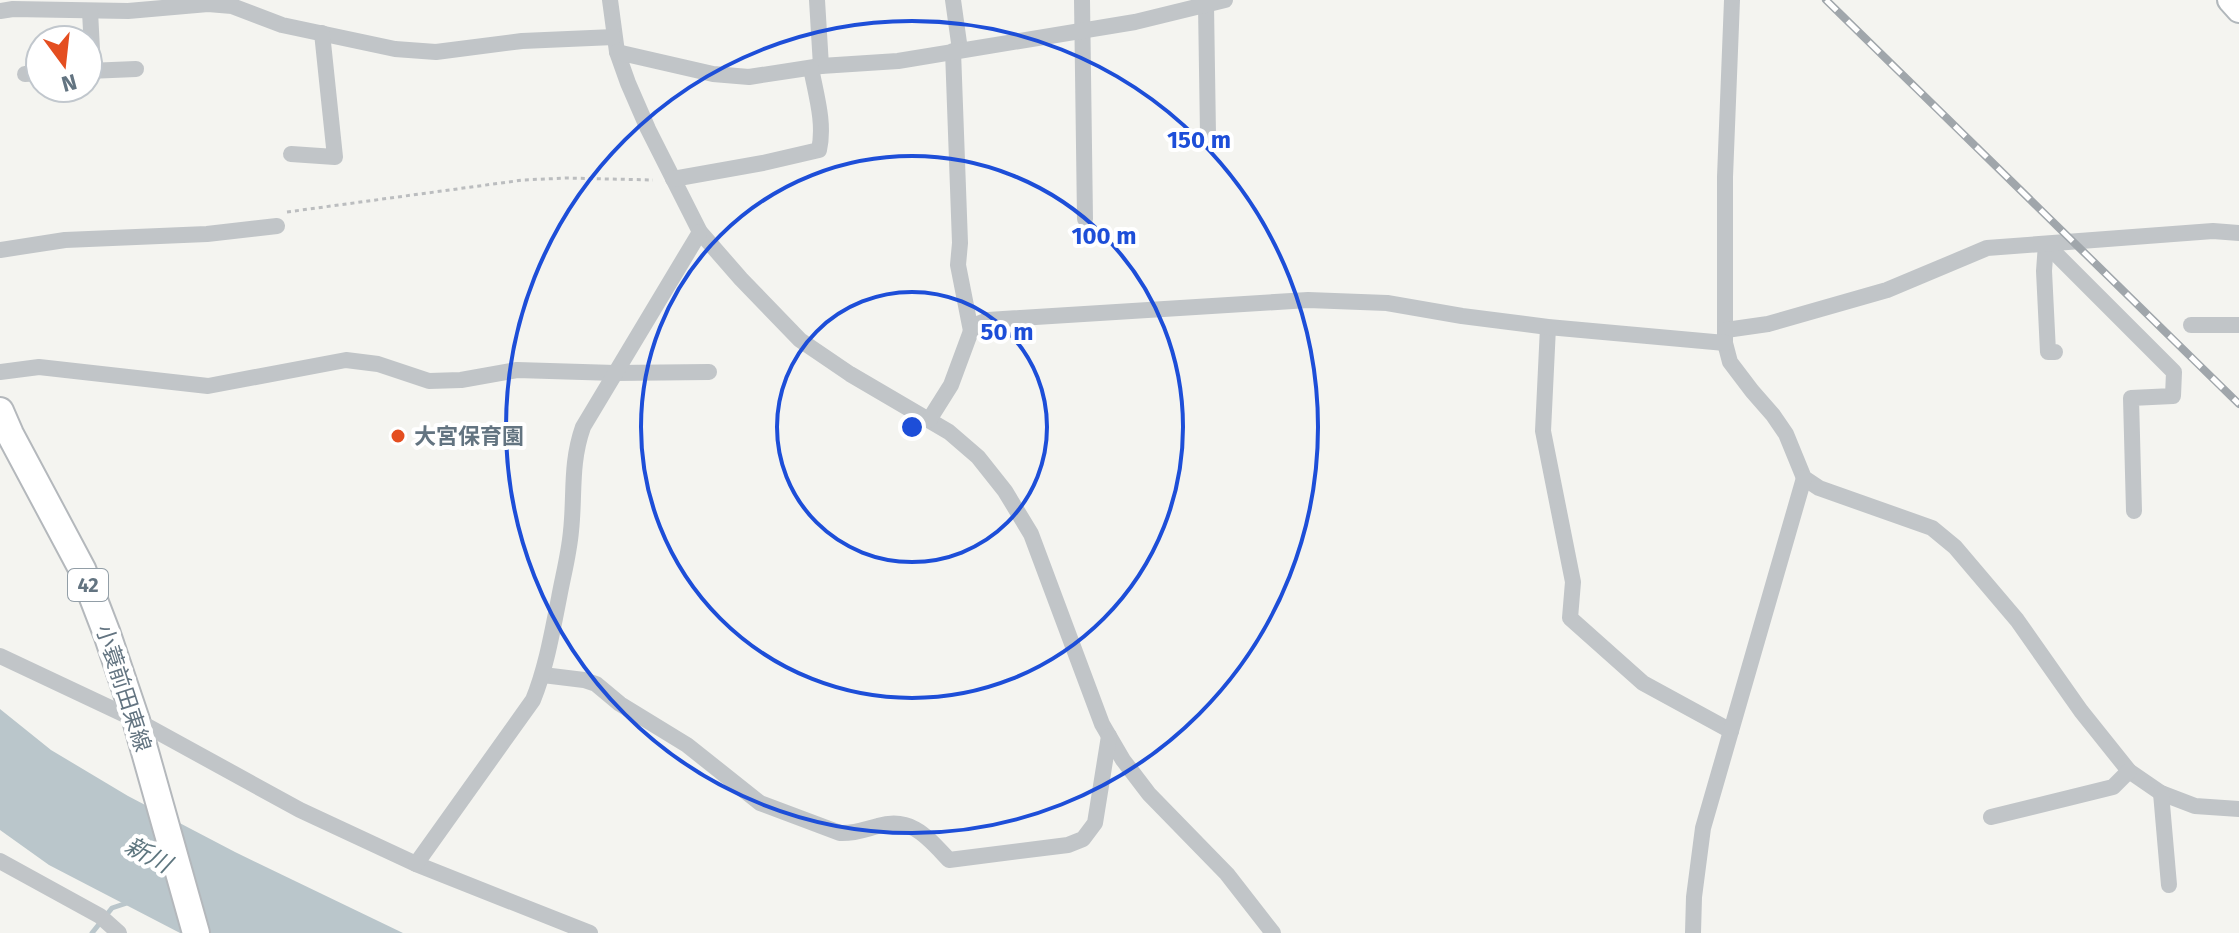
<svg xmlns="http://www.w3.org/2000/svg" width="2239" height="933" font-family="'Fira Sans','Noto Sans JP',sans-serif">
<rect width="100%" height="100%" fill="#f4f4f0"/>
<!-- water -->
<path fill="#bac6cb" d="M 0,709 L 51,750 L 128,796 L 235,852 L 403,933 L 180,933 L 49,865 L 0,830 Z"/>
<g fill="none" stroke-linecap="round" stroke-linejoin="round">
<!-- stream -->
<path stroke="#bac6cb" stroke-width="5" d="M 92,933 L 112,908 L 130,902"/>
<!-- secondary casing -->
<g stroke="#b1b7bb" stroke-width="28">
<path id="secondary" d="M 2230,0 L 2239,10"/>
</g>
<!-- primary casing -->
<g stroke="#b4b8bc" stroke-width="30">
<path id="primary" d="M 0,411 L 10,434 L 82,569 L 107,634 L 136,720 L 196,933"/>
</g>
<!-- path -->
<path stroke="#bbbdbf" stroke-width="3" stroke-dasharray="4 4" stroke-linecap="butt" d="M 287,212 L 523,180 L 567,178 L 653,180"/>
<!-- street -->
<g stroke="#c1c5c8" stroke-width="16">
<path d="M 610,0 L 617,52 L 628,83 L 648,129 L 700,232 L 741,279 L 800,340 L 850,374 L 949,432 L 978,457 L 1005,491 L 1031,534 L 1102,724 L 1123,760 L 1149,794 L 1227,874 L 1273,933"/>
<path d="M 817,0 L 821,66"/>
<path d="M 953,0 L 960,50"/>
<path d="M 1082,0 L 1085,219"/>
<path d="M 1732,0 L 1725,177 L 1725,343 L 1730,362 L 1752,391 L 1773,415 L 1786,434 L 1804,478 L 1819,488 L 1932,528 L 1955,547 L 2017,620 L 2081,711 L 2129,771 L 2161,793 L 2195,806 L 2239,809"/>
<path d="M 1206,5 L 1208,135"/>
<path d="M 0,11 L 13,9 L 128,11 L 208,4 L 232,6 L 282,25 L 395,49 L 436,52 L 522,41 L 614,37"/>
<path d="M 90,11 L 93,70"/>
<path d="M 953,51 L 960,243 L 958,265 L 971,331"/>
<path d="M 617,52 L 713,74 L 749,77 L 821,66 L 898,61 L 1135,22 L 1225,0"/>
<path d="M 88,71 L 136,69"/>
<path d="M 25,74 L 40,73"/>
<path d="M 291,154 L 335,157 L 322,33"/>
<path d="M 673,179 L 763,163 L 819,150 C 825,123 816,95 811,68"/>
<path d="M 2046,244 L 2174,372 L 2173,396 L 2131,398 L 2134,511"/>
<path d="M 2046,244 L 2044,271 L 2048,352 L 2055,352"/>
<path d="M 0,250 L 65,240 L 207,234 L 277,226"/>
<path d="M 2191,325 L 2239,325"/>
<path d="M 1548,327 L 1543,431 L 1573,582 L 1570,618 L 1643,683 L 1731,731"/>
<path d="M 1726,330 L 1768,324 L 1887,290 L 1987,248 L 2213,231 L 2239,233"/>
<path d="M 0,372 L 39,367 L 208,386 L 346,360 L 378,364 L 429,381 L 461,380 L 517,370 L 615,373 L 709,372"/>
<path d="M 929,420 L 951,385 L 971,331 L 978,324 L 988,320 L 1308,300 L 1387,303 L 1462,316 L 1548,327 L 1725,343"/>
<path d="M 0,656 L 136,720 L 300,810 L 416,864 L 590,933"/>
<path d="M 543,675 L 584,680 L 596,684 L 620,704 L 687,745 L 760,803 L 840,833 C 853,834 866,829 878,826 C 912,816 928,838 949,860 L 1068,845 L 1083,839 L 1095,823 L 1109,736"/>
<path d="M 2161,793 L 2169,885"/>
<path d="M 1991,817 L 2113,787 L 2129,771"/>
<path d="M 0,861 L 100,916 L 119,933"/>
<path d="M 416,864 L 533,700 C 546,668 552,633 559,598 C 563,576 569,554 571,531 C 575,495 570,464 583,427 L 700,232"/>
<path d="M 1693,933 L 1694,897 L 1703,828 L 1804,478"/>
</g>
<!-- secondary -->
<use href="#secondary" stroke="#fff" stroke-width="24"/>
<!-- primary -->
<use href="#primary" stroke="#fff" stroke-width="26"/>
<!-- rail casing -->
<g stroke="#a0a6ab" stroke-width="8">
<path id="rail" d="M 1826,0 L 2239,404"/>
</g>
<!-- rail -->
<use href="#rail" stroke="#fff" stroke-width="5" stroke-dasharray="15" stroke-linecap="butt"/>
</g>
<!-- distance rings -->
<g fill="none" stroke="#1d4ed8" stroke-width="4">
<circle cx="912" cy="427" r="135"/>
<circle cx="912" cy="427" r="271"/>
<circle cx="912" cy="427" r="406"/>
</g>
<!-- markers -->
<circle fill="#e44e20" stroke="#fff" stroke-width="3" cx="398" cy="436" r="8"/>
<g text-anchor="middle" stroke-width="8" stroke-linejoin="round" paint-order="stroke">
<!-- shield labels -->
<rect fill="#fff" stroke="#929ea7" stroke-width="2" x="68" y="569" width="40" height="32" rx="6"/>
<g font-size="20" font-weight="bold" fill="#637481">
<text x="88" y="592">42</text>
</g>
<!-- poi labels -->
<g font-size="22" font-weight="bold" fill="#637481" stroke="#fff" text-anchor="start">
<text x="414" y="444">大宮保育園</text>
</g>
<!-- street labels -->
<g font-size="22" fill="#637481" stroke="#fff">
<text transform="translate(124 688) rotate(72)" y="8">小蓑前田東線</text>
</g>
<!-- water labels -->
<g font-size="24" font-style="italic" fill="#5e767f" stroke="#fff">
<text transform="translate(148 855) rotate(28)" y="8">新川</text>
</g>
</g>
<circle cx="912" cy="427" r="12" fill="#1d4ed8" stroke="#fff" stroke-width="4"/>
<g font-size="24" text-anchor="middle" font-weight="bold" fill="#1d4ed8" stroke="#fff" stroke-width="8" stroke-linejoin="round" paint-order="stroke">
<text x="1199" y="148">150 m</text>
<text x="1104" y="244">100 m</text>
<text x="1007" y="340">50 m</text>
</g>
<!-- north arrow -->
<g transform="translate(64 64) rotate(165)"><circle r="38" fill="#ffffff" stroke="#c1c7cd" stroke-width="2"/>
<path d="M0-6L14 30L0 20L-14 30Z" fill="#e44e20"/>
<text y="-12" font-size="22" font-weight="bold" text-anchor="middle" fill="#637481">N</text>
</g>
</svg>
